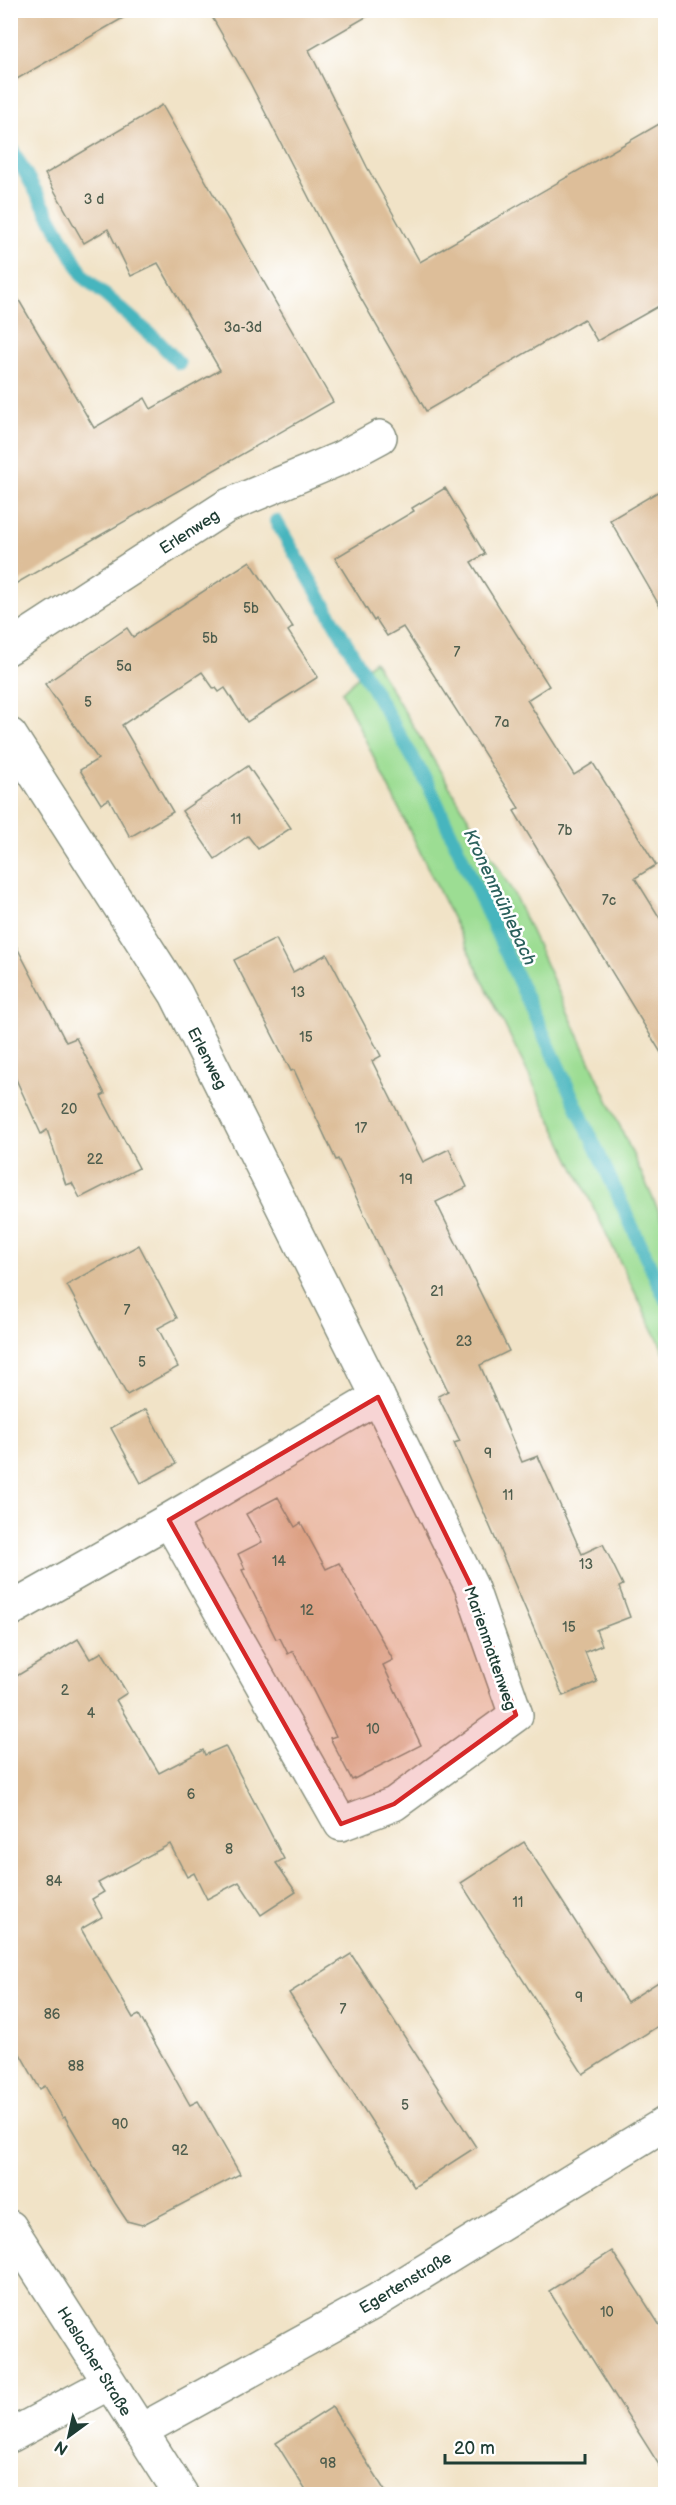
<svg xmlns="http://www.w3.org/2000/svg" width="676" height="2505" font-family="'Balsamiq Sans',sans-serif">
<rect width="100%" height="100%" fill="#fff"/>
<filter id="ink" filterUnits="userSpaceOnUse"><feTurbulence type="fractalNoise" baseFrequency=".0167" numOctaves="2"/><feDisplacementMap in="SourceGraphic" scale="12" xChannelSelector="R" yChannelSelector="G"/><feConvolveMatrix kernelMatrix="1 2 1 2 8 2 1 2 1" color-interpolation-filters="sRGB"/></filter>
<filter id="wash" filterUnits="userSpaceOnUse"><feTurbulence type="fractalNoise" baseFrequency=".008" numOctaves="4" result="noise"/><feDisplacementMap in="SourceGraphic" scale="24" xChannelSelector="R" yChannelSelector="G"/><feGaussianBlur stdDeviation="1.35" result="paint"/><feColorMatrix in="noise" values="0 0 0 0 0 0 0 0 0 0 0 0 0 0 0 0 0 1.4 0 .05"/><feComposite in="paint" operator="in"/></filter>
<g filter="url(#wash)">
<rect width="100%" height="100%" fill="#f1e3c7"/>
<!-- green -->
<path fill="#9cdd93" stroke="#5e8d64" stroke-width="1.5" d="M 374,661 L 513,892 L 665,1225 L 665,1354 L 342,692 Z"/>
<g fill="none" stroke-linecap="round" stroke-linejoin="round">
<!-- stream -->
<g stroke="#46b5be" stroke-width="14">
<path d="M 10,146 L 84,277 L 157,340 L 179,363"/>
<path d="M 276,521 L 429,786 L 666,1300"/>
</g>
</g>
<g id="blocks">
<!-- building -->
<g fill="#ddbe99">
<path d="M 10,10 L 137,10 L 10,83 Z"/>
<path d="M 208,10 L 378,10 L 309,50 L 367,167 L 420,262 L 666,120 L 666,302 L 597,341 L 584,319 L 426,411 L 360,297 L 250,83 Z"/>
<path d="M 162,105 L 333,402 L 10,587 L 10,285 L 94,428 L 145,398 L 151,409 L 220,370 L 158,263 L 131,276 L 108,229 L 84,243 L 45,174 Z"/>
<path d="M 666,487 L 666,617 L 610,520 Z"/>
<path d="M 445,488 L 485,554 L 471,562 L 549,686 L 527,700 L 574,775 L 593,763 L 656,865 L 635,878 L 666,928 L 666,1061 L 514,811 L 519,808 L 403,627 L 387,636 L 376,619 L 374,621 L 335,558 L 414,511 L 412,508 Z"/>
<path d="M 250,561 L 293,627 L 288,631 L 318,677 L 247,722 L 225,688 L 219,692 L 216,688 L 214,689 L 202,672 L 122,725 L 173,812 L 130,837 L 109,799 L 101,804 L 80,770 L 98,759 L 45,684 L 127,628 L 133,637 Z"/>
<path d="M 248,766 L 291,828 L 258,849 L 248,836 L 215,859 L 182,811 Z"/>
<path d="M 10,934 L 66,1042 L 76,1038 L 105,1094 L 101,1096 L 139,1168 L 80,1198 L 72,1183 L 66,1185 L 47,1130 L 41,1134 L 10,1066 Z"/>
<path d="M 276,939 L 293,972 L 327,954 L 381,1056 L 372,1061 L 423,1162 L 449,1149 L 467,1187 L 436,1202 L 509,1351 L 480,1365 L 522,1462 L 538,1456 L 582,1554 L 603,1544 L 623,1585 L 619,1587 L 630,1617 L 596,1630 L 602,1645 L 585,1652 L 597,1682 L 563,1696 L 454,1443 L 460,1441 L 438,1396 L 448,1391 L 338,1159 L 336,1160 L 294,1070 L 291,1071 L 234,960 Z"/>
<path d="M 139,1245 L 177,1318 L 158,1328 L 178,1367 L 127,1395 L 67,1285 Z"/>
<path d="M 146,1409 L 176,1464 L 141,1483 L 111,1428 Z"/>
<path d="M 278,1497 L 295,1527 L 301,1523 L 326,1569 L 339,1563 L 393,1660 L 383,1665 L 421,1745 L 352,1780 L 330,1738 L 336,1736 L 293,1651 L 288,1654 L 280,1638 L 276,1639 L 242,1570 L 245,1569 L 238,1554 L 262,1542 L 246,1514 Z"/>
<path d="M 78,1639 L 90,1659 L 102,1652 L 115,1673 L 127,1693 L 116,1700 L 159,1773 L 203,1750 L 205,1755 L 225,1746 L 284,1859 L 276,1863 L 296,1892 L 261,1915 L 239,1882 L 207,1899 L 194,1873 L 187,1877 L 170,1844 L 98,1883 L 104,1892 L 92,1899 L 102,1917 L 81,1929 L 133,2018 L 139,2015 L 190,2105 L 198,2101 L 240,2174 L 142,2225 L 127,2221 L 115,2203 L 65,2117 L 63,2118 L 45,2086 L 40,2089 L 10,2036 L 10,1680 Z"/>
<path d="M 524,1842 L 627,2002 L 666,1977 L 666,2021 L 583,2074 L 461,1883 Z"/>
<path d="M 351,1954 L 476,2147 L 414,2187 L 289,1993 Z"/>
<path d="M 612,2251 L 666,2335 L 666,2476 L 549,2291 Z"/>
<path d="M 332,2407 L 387,2494 L 308,2494 L 276,2443 Z"/>
</g>
</g>
</g>
<g filter="url(#ink)">
<use href="#blocks" fill-opacity="0" stroke="#88907e" stroke-width="1.5"/>
<g fill="none" stroke-linecap="round" stroke-linejoin="round">
<!-- minor casing -->
<g stroke="#88907e" stroke-width="36">
<g id="minor">
<path d="M 10,647 L 227,506 L 341,458 L 380,437"/>
<path d="M 10,735 L 176,994 L 378,1397"/>
<path d="M 10,1610 L 169,1520 L 378,1397 L 471,1586 L 516,1715 L 394,1804 L 341,1824 L 169,1520"/>
<path d="M 10,2227 L 181,2494"/>
<path d="M 140,2431 L 376,2301 L 666,2123"/>
<path d="M 10,2436 L 109,2383"/>
</g>
</g>
<!-- minor -->
<use href="#minor" stroke="#fff" stroke-width="33"/>
</g>
</g>
<!-- marked area -->
<path fill="#d62828" fill-opacity="0.2" stroke="#d62828" stroke-width="4.5" stroke-linejoin="round" d="M 378,1397 L 471,1586 L 516,1715 L 394,1804 L 341,1824 L 169,1520 Z"/>
<g text-anchor="middle" stroke-width="5" stroke-linejoin="round" paint-order="stroke">
<!-- number labels -->
<g font-size="14" fill="#4e5d4d">
<text x="94" y="204">3 d</text>
<text x="243" y="332">3a-3d</text>
<text x="251" y="613">5b</text>
<text x="210" y="643">5b</text>
<text x="457" y="657">7</text>
<text x="124" y="671">5a</text>
<text x="88" y="707">5</text>
<text x="502" y="727">7a</text>
<text x="236" y="824">11</text>
<text x="565" y="835">7b</text>
<text x="609" y="905">7c</text>
<text x="298" y="997">13</text>
<text x="306" y="1042">15</text>
<text x="69" y="1114">20</text>
<text x="361" y="1133">17</text>
<text x="95" y="1164">22</text>
<text x="406" y="1184">19</text>
<text x="437" y="1296">21</text>
<text x="127" y="1315">7</text>
<text x="464" y="1346">23</text>
<text x="142" y="1367">5</text>
<text x="488" y="1458">9</text>
<text x="508" y="1500">11</text>
<text x="279" y="1566">14</text>
<text x="586" y="1569">13</text>
<text x="307" y="1615">12</text>
<text x="569" y="1632">15</text>
<text x="65" y="1695">2</text>
<text x="91" y="1718">4</text>
<text x="373" y="1734">10</text>
<text x="191" y="1799">6</text>
<text x="229" y="1854">8</text>
<text x="54" y="1886">84</text>
<text x="518" y="1907">11</text>
<text x="579" y="2002">9</text>
<text x="343" y="2014">7</text>
<text x="52" y="2019">86</text>
<text x="76" y="2071">88</text>
<text x="405" y="2110">5</text>
<text x="120" y="2129">90</text>
<text x="180" y="2155">92</text>
<text x="607" y="2317">10</text>
<text x="328" y="2468">98</text>
</g>
<!-- street labels -->
<g font-size="16" fill="#1f3d34" stroke="#fff">
<text transform="translate(189 531) rotate(-33)" y="6">Erlenweg</text>
<text transform="translate(208 1058) rotate(63)" y="6">Erlenweg</text>
<text transform="translate(491 1648) rotate(71)" y="6">Marienmattenweg</text>
<text transform="translate(405 2282) rotate(-31)" y="6">Egertenstraße</text>
<text transform="translate(95 2361) rotate(58)" y="6">Haslacher Straße</text>
</g>
<!-- water labels -->
<g font-size="18" font-style="italic" fill="#2b615d" stroke="#fff">
<text transform="translate(500 897) rotate(65)" y="6">Kronenmühlebach</text>
</g>
</g>
<!-- margin -->
<rect width="676" height="2505" fill="none" stroke="#fff" stroke-width="36"/>
<!-- north arrow -->
<g transform="translate(69 2436) rotate(213)" stroke="#ffffff" stroke-width="4.5" paint-order="stroke">
<path d="M0-4.5L10 22L0 15L-10 22Z" fill="#1f3d34"/>
<text y="-9" font-size="16" font-weight="bold" text-anchor="middle" fill="#1f3d34">N</text>
</g>
<!-- scale -->
<path d="M445 2454v9h140v-9" fill="none" stroke="#1f3d34" stroke-width="3"/>
<text x="454" y="2454" font-size="18" fill="#1f3d34" stroke="#ffffff" stroke-width="4.5" paint-order="stroke">20 m</text>
</svg>
